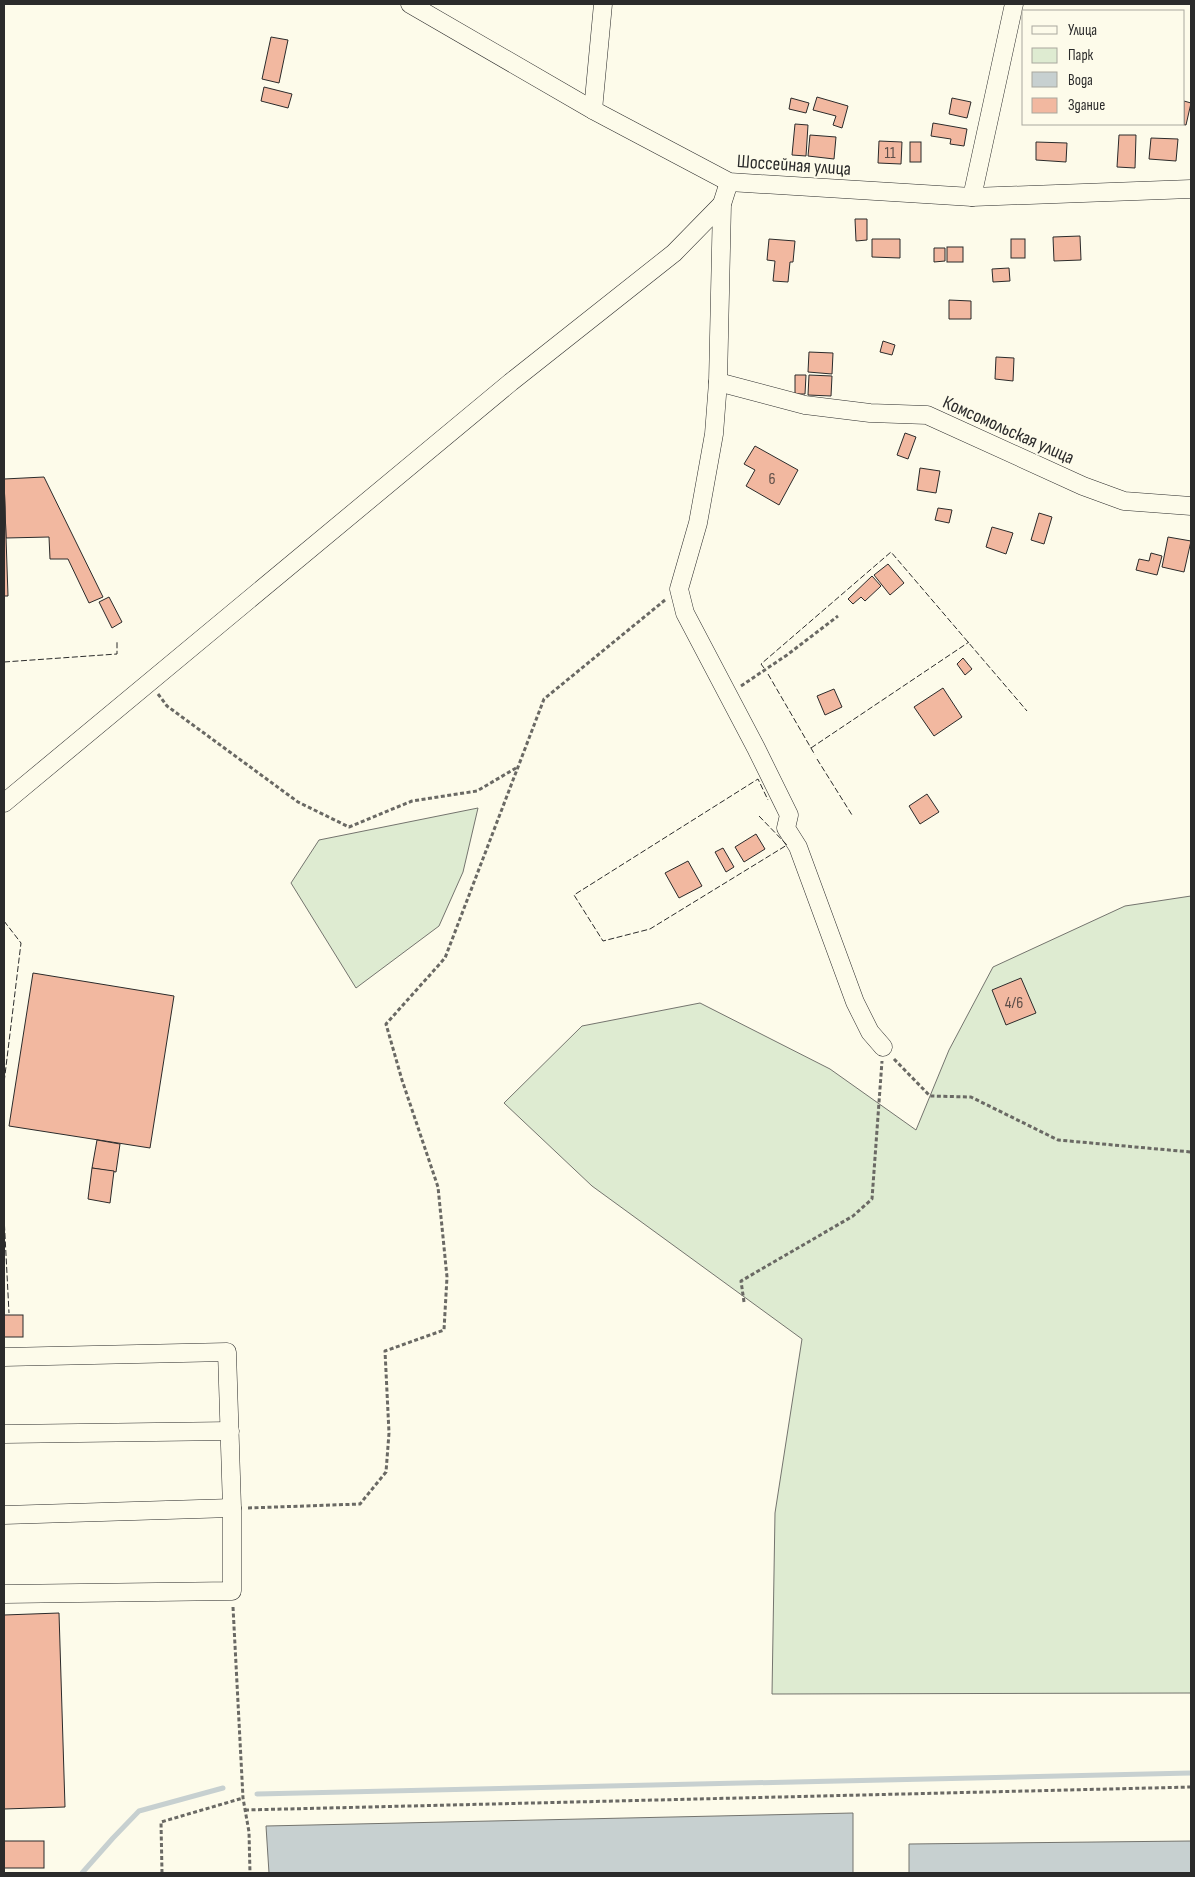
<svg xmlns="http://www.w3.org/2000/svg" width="1195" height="1877" font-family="'Sofia Sans Condensed',sans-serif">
<rect width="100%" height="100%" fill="#fdfbea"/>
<!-- green -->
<g fill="#deebd1" stroke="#74746e">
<path d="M 478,808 L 463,872 L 439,926 L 356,988 L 291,883 L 319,840 Z"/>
<path d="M 1191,896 L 1191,1693 L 772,1694 L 775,1513 L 802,1339 L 592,1186 L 504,1103 L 582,1026 L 700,1003 L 830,1069 L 916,1130 L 949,1050 L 993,967 L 1125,906 Z"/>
</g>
<!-- water -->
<g fill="#c7d0d0" stroke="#74746e">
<path d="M 853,1813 L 853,1873 L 269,1873 L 266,1826 Z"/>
<path d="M 1191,1841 L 1191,1873 L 909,1873 L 909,1844 Z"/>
</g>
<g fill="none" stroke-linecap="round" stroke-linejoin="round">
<!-- stream -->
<g stroke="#c7d0d0" stroke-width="5">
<path d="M 257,1794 L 1191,1773"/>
<path d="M 82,1873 L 113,1838 L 139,1811 L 223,1788"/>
</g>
</g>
<!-- building -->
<g fill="#f2b8a0" stroke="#2b2b2b">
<path d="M 271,37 L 288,40 L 279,83 L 262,79 Z"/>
<path d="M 264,87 L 292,94 L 288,108 L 261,101 Z"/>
<path d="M 817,97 L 848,106 L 842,128 L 833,125 L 836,116 L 813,110 Z"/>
<path d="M 791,98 L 809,103 L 806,113 L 789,109 Z"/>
<path d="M 952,98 L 971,102 L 967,118 L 949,114 Z"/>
<path d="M 1184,101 L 1191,103 L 1186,125 L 1180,124 L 1184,124 Z"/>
<path d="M 933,123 L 967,129 L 964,146 L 950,144 L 951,139 L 931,136 Z"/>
<path d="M 795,124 L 808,125 L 806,156 L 792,155 Z"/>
<path d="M 810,135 L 836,137 L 834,159 L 808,156 Z"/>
<path d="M 1119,135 L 1136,135 L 1135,168 L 1117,167 Z"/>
<path d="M 1151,138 L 1178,139 L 1176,161 L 1149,159 Z"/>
<path d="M 879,141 L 902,142 L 901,164 L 878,163 Z"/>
<rect x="910" y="142" width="11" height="20"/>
<path d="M 1036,142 L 1067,143 L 1066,162 L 1036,160 Z"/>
<path d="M 855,219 L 867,219 L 867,240 L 856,241 Z"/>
<path d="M 1080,236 L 1081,260 L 1054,261 L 1053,237 Z"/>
<path d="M 769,239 L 795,241 L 793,262 L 790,262 L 788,282 L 773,281 L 775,261 L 767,260 Z"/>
<path d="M 872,239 L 900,239 L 900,258 L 872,257 Z"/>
<rect x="1011" y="239" width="14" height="19"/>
<rect x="947" y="247" width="16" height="15"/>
<path d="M 934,248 L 945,248 L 945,261 L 934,262 Z"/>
<path d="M 1009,268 L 1010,281 L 993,282 L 992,269 Z"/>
<path d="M 949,300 L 971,301 L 971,319 L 949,319 Z"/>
<path d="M 883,341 L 895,345 L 892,355 L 880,352 Z"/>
<path d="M 809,352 L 833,353 L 832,374 L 808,372 Z"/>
<path d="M 996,357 L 1014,358 L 1013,381 L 995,379 Z"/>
<path d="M 795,375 L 806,375 L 805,394 L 795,394 Z"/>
<path d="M 809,375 L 832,376 L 831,396 L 808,395 Z"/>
<path d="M 905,433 L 916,437 L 908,459 L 897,455 Z"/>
<path d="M 755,446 L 798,470 L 779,505 L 746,486 L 755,470 L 744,464 Z"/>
<path d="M 920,468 L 940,471 L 936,493 L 917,490 Z"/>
<path d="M 44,477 L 103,597 L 89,603 L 68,559 L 50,559 L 49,537 L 6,538 L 4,479 Z"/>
<path d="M 4,478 L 8,596 L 4,596 Z"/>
<path d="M 938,508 L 952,510 L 949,523 L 935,520 Z"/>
<path d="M 1039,513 L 1052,517 L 1044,544 L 1031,540 Z"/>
<path d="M 992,527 L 1013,533 L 1006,554 L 986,547 Z"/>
<path d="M 1168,537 L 1191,541 L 1184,572 L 1162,567 Z"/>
<path d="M 1151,553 L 1162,556 L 1157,575 L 1136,570 L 1139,559 L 1149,561 Z"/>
<path d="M 888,564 L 904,583 L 890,595 L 874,575 Z"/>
<path d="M 872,576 L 881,586 L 865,601 L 861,597 L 853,604 L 848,599 Z"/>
<path d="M 109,597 L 122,622 L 112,628 L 99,602 Z"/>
<path d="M 963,658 L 972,669 L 965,675 L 957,664 Z"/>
<path d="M 943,688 L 962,717 L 934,736 L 914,707 Z"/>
<path d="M 834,689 L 842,707 L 825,715 L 817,696 Z"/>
<path d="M 927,794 L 939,812 L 920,824 L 909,806 Z"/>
<path d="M 756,834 L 765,849 L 744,862 L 735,847 Z"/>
<path d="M 723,848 L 734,867 L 726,872 L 715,852 Z"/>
<path d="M 688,861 L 702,886 L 679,898 L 665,873 Z"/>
<path d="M 33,973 L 174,996 L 150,1148 L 9,1126 Z"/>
<path d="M 1021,978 L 1036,1013 L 1006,1025 L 992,990 Z"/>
<path d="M 97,1140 L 120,1144 L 116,1172 L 92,1168 Z"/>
<path d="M 92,1168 L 114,1171 L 110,1203 L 88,1199 Z"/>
<rect x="4" y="1315" width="19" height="22"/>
<path d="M 59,1613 L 65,1807 L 4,1809 L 4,1615 Z"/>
<rect x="4" y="1841" width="40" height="27"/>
</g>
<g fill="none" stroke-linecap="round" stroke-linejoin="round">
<!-- minor casing -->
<g stroke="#2b2b2b" stroke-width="19">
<g id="minor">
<path d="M 410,4 L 593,110 L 729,182 L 972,197 L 1191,189"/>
<path d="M 593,110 L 603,4"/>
<path d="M 729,182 L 722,204 L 718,382 L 714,434 L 698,523 L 679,589 L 685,613 L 756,748 L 789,815 L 786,828 L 798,847 L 855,1002 L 870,1032 L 883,1047"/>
<path d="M 972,197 L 1014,4"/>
<path d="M 718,382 L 805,405 L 870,413 L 927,415 L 1083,486 L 1124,501 L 1191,506"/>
<path d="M 4,803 L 511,382 L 674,253 L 722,204"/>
<path d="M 4,1357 L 227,1352 L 232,1508 L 232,1591 L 4,1594"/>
<path d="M 4,1434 L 230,1431"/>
<path d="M 4,1515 L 232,1508"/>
</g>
</g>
<!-- path -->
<g stroke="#6a6964" stroke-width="3" stroke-dasharray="4 2.5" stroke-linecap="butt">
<path d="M 741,686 L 787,655 L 838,616"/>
<path d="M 158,694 L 167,706 L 298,802 L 349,827 L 412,801 L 477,791 L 516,768"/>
<path d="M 894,1059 L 930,1096 L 971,1097 L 1058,1140 L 1191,1152"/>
<path d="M 744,1302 L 741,1281 L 853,1216 L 872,1199 L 882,1061"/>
<path d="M 248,1508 L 360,1504 L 386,1472 L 389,1433 L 385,1351 L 444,1330 L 447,1277 L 438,1187 L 402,1080 L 386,1024 L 445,958 L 544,699 L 665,600"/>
<path d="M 233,1607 L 243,1798 L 249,1832 L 250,1873"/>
<path d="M 245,1810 L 1191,1787"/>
<path d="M 162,1873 L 161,1822 L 243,1798"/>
</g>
<!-- minor -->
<use href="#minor" stroke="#fdfbea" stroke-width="18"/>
<!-- fence -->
<g stroke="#2b2b2b" stroke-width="1" stroke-dasharray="6 2.5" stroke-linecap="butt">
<path d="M 4,662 L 117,654 L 117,641"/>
<path d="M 764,668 L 761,664 L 891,552 L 1027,711"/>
<path d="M 768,674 L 815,755"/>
<path d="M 811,748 L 969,642"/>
<path d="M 817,759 L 852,815"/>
<path d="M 759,816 L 787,845 L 650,929 L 603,941 L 574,895 L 758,779 L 768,800"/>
<path d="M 4,921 L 21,943 L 4,1083"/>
<path d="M 4,1216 L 9,1313"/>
</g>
</g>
<g text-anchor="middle" stroke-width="4" stroke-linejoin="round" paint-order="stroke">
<!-- number labels -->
<g font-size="16" fill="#5d4e48">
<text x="890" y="158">11</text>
<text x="772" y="484">6</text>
<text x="1014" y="1008">4/6</text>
</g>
<!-- street labels -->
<g font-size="19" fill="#2b2b2b" stroke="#fdfbea">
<text transform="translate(794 164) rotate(4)" y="7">Шоссейная улица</text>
<text transform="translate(1009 429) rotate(24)" y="7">Комсомольская улица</text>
</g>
</g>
<!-- border -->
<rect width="1195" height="1877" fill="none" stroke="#2b2b2b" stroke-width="10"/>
<!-- legend -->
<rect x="1022" y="10" width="162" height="115" fill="#fdfbea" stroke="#a9a89e"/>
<rect x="1032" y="26" width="25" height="8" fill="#fdfbea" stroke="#a9a89e"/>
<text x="1068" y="35" font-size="15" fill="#2b2b2b">Улица</text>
<rect x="1032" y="48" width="25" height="15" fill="#deebd1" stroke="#a9a89e"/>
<text x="1068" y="60" font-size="15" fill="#2b2b2b">Парк</text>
<rect x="1032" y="72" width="25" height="15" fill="#c7d0d0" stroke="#a9a89e"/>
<text x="1068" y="85" font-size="15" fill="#2b2b2b">Вода</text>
<rect x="1032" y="98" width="25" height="15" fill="#f2b8a0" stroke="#a9a89e"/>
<text x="1068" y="110" font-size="15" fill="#2b2b2b">Здание</text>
</svg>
